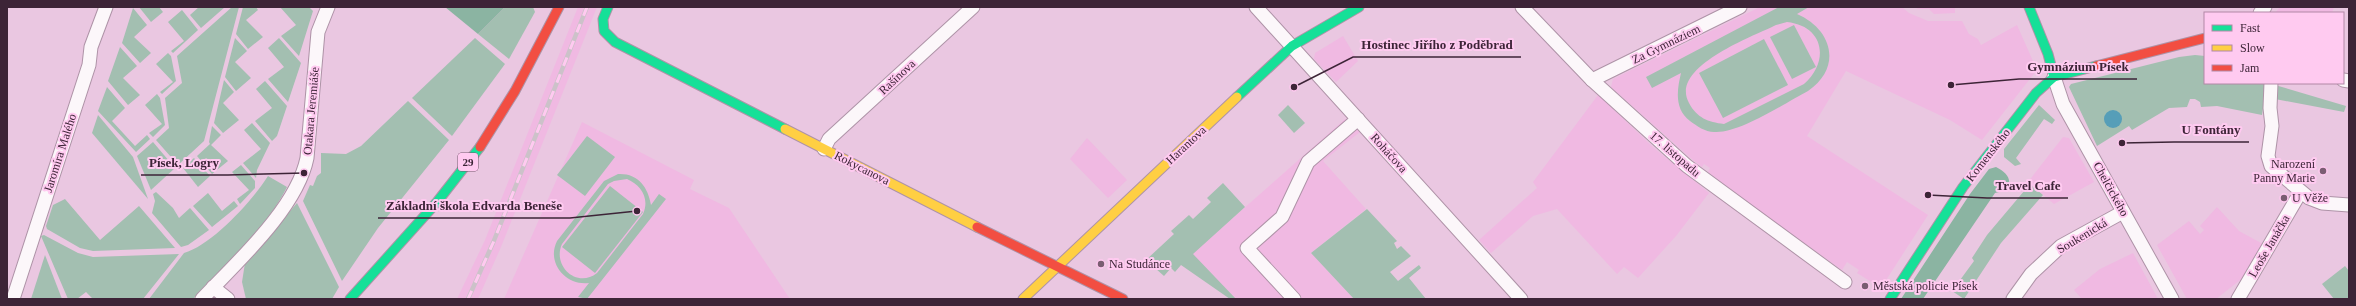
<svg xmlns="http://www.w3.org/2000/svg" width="2356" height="306" font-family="Georgia,serif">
<rect width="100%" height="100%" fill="#eac7e1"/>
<!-- built -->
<g fill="#f0b9e2">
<path d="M 578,7 L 597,7 L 501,247 L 478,299 L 457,299 L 485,240 Z"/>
<path d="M 1760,7 L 1902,7 L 1909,13 L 1928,21 L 1962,21 L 1969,34 L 1978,39 L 1981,45 L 2017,25 L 2037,70 L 1982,140 L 1950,120 L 1846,71 L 1807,136 L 1928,215 L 1881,288 L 1857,273 L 1859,270 L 1847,262 L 1842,270 L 1754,207 L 1708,172 L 1710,168 L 1704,164 L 1702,167 L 1693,160 L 1611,87 L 1613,79 Z"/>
<path d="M 1915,7 L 1955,7 L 1955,13 L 1934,14 L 1929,9 L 1918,9 Z"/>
<path d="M 2280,7 L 2334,7 L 2332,13 L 2275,13 Z"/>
<path d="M 1343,36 L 1358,61 L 1336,82 L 1314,59 L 1315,53 Z"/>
<path d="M 1598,95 L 1654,148 L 1709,193 L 1676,236 L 1638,278 L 1624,267 L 1617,274 L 1557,209 L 1533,216 L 1491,253 L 1479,240 L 1537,188 L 1533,182 Z"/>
<path d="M 1345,119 L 1350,121 L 1360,132 L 1323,161 L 1366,209 L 1311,253 L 1354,299 L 1236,299 L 1192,254 Z"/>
<path d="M 582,122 L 694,180 L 690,189 L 729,208 L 790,299 L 504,299 Z"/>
<path d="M 2063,137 L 2069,138 L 2094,182 L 2054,204 L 2028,182 Z"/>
<path d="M 1087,138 L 1127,180 L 1108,198 L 1070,159 Z"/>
<path d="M 2217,207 L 2239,231 L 2263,244 L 2244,277 L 2216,299 L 2187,299 L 2157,245 L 2189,221 L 2200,234 L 2204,230 L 2200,226 Z"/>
<path d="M 2133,253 L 2158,299 L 2082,299 L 2074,290 L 2100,269 Z"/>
</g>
<!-- green -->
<g fill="#a3bfb1" fill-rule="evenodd">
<path d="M 139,7 L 159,7 L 163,12 L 151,22 Z"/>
<path d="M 199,7 L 225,7 L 201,28 L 190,15 Z"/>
<path d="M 232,7 L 239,7 L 204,141 L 178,165 L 156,140 L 169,128 L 165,98 L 182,83 L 177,56 Z"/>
<path d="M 243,7 L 256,7 L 258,10 L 246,20 L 263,37 L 248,49 L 236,34 Z"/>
<path d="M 280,7 L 309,7 L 313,11 L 299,56 L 281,36 L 296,25 Z"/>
<path d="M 505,7 L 533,7 L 535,12 L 509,59 L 478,34 Z"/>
<path d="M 1779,7 L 1809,7 L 1797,14 C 1832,29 1843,67 1808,91 C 1785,103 1739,134 1714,132 C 1705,132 1697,126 1690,121 C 1674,109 1677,90 1681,73 L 1652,88 L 1646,77 ZM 1787,22 C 1824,26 1830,61 1804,84 L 1724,124 C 1708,122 1697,118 1689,103 C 1669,67 1752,37 1776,25 Z"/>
<path d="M 133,8 L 147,25 L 134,37 L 151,53 L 140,63 L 122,43 Z"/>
<path d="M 182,10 L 198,30 L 173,53 L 171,51 L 184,41 L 168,22 Z"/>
<path d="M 1794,25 L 1816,67 L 1792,79 L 1770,37 Z"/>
<path d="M 235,38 L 247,51 L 235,62 L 251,78 L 236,91 L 225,77 Z"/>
<path d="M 279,38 L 301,63 L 288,102 L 268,79 L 284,67 L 268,48 Z"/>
<path d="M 475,38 L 505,64 L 452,136 L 412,98 Z"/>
<path d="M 1764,39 L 1788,85 L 1723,118 L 1699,73 Z"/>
<path d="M 120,47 L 137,66 L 123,78 L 140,95 L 128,105 L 108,81 Z"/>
<path d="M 168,53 L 171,56 L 176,81 L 162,94 L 160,92 L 173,82 L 156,64 Z"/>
<path d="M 2195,55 L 2205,56 L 2205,83 L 2267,83 L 2262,115 L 2217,106 L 2201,107 L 2200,102 L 2195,99 L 2190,99 L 2187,107 L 2169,108 L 2132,130 L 2129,126 L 2097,146 L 2069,87 L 2071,84 L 2179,57 Z"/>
<path d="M 224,80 L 234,92 L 223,103 L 239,120 L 223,133 L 214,123 Z"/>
<path d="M 265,81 L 287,106 L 277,136 L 272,141 L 255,121 L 272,108 L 256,89 Z"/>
<path d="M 2275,85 L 2346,106 L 2344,112 L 2275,99 Z"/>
<path d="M 107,87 L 125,108 L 112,121 L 135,146 L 147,135 L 150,139 L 136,152 L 98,111 Z"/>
<path d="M 157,94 L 160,98 L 165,125 L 153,137 L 149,133 L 162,124 L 145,105 Z"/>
<path d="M 408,101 L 449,140 L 378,228 L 342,281 L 303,201 L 310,185 L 313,186 L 317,176 L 321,173 L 321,153 L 346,154 L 361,146 Z"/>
<path d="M 1288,105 L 1305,123 L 1294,133 L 1278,115 Z"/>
<path d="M 2039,105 L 2055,120 L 2052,124 L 2044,119 L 2016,158 L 2021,164 L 2015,166 L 2004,157 L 2004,149 Z"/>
<path d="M 98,115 L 133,157 L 148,199 L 92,133 Z"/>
<path d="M 252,123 L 270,143 L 257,170 L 256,178 L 243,163 L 261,149 L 244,130 Z"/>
<path d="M 212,126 L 221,135 L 211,145 L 228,161 L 212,174 L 197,156 L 210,144 L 209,142 Z"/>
<path d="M 587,136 L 615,157 L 585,196 L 557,175 Z"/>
<path d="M 153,142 L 175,168 L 151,190 L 137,156 Z"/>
<path d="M 194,158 L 210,176 L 198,187 L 183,168 Z"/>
<path d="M 241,165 L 255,181 L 255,188 L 240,204 L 237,199 L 249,190 L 232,172 Z"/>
<path d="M 618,174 C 638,173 648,187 651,205 L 659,194 L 666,199 L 587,299 L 578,297 L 589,283 C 566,286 546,263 557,241 L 604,181 ZM 627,179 C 641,185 650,198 643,214 L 597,273 C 577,289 552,266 562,244 L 608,184 L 614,181 Z"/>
<path d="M 268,176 L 287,187 C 265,230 227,265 193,299 L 149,299 L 184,253 C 212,245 253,200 268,176 Z"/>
<path d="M 1223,183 L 1245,207 L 1193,254 L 1236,299 L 1230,299 L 1181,265 L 1175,272 L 1171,268 L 1164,276 L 1146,260 L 1174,234 L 1171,231 L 1189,215 L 1193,219 L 1211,202 L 1207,198 Z"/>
<path d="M 2030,184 L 2043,195 L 2001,243 L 1964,299 L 1952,291 L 1974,261 L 1972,258 L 1987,235 Z"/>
<path d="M 610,186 L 643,212 L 595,273 L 562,247 Z"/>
<path d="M 156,192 L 173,208 L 179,218 L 190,208 L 209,230 L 188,245 L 181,247 L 152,213 L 155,201 L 153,194 Z"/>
<path d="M 208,193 L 222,211 L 234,201 L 238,206 L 212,227 L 193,206 Z"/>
<path d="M 65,199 L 100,240 L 139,206 L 175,248 L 93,251 L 80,248 L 47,229 L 46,226 L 53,205 Z"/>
<path d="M 297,203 L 339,287 L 332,299 L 246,299 L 242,282 L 245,263 Z"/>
<path d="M 1367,209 L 1397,241 L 1394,243 L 1397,249 L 1401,246 L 1411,256 L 1390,272 L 1398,281 L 1419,265 L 1421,268 L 1409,278 L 1426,299 L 1354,299 L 1311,253 Z"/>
<path d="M 44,235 L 78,253 L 93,257 L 179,254 L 143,299 L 93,299 L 86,292 L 77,299 L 68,299 L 41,236 Z"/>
<path d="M 45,255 L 62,299 L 31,299 Z"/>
<path d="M 2345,266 L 2349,271 L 2349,299 L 2334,299 L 2322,284 Z"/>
</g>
<!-- forest -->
<g fill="#8bb4a2">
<path d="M 445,7 L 505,7 L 478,34 Z"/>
<path d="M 1996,167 C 2006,172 2013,179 2007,190 L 1995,193 L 1923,299 L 1901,299 L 1970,194 L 1989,169 Z"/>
</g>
<!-- water -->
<circle fill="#569eb8" cx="2113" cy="119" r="9"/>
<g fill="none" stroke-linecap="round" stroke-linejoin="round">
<!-- street casing -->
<g stroke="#ae93a7" stroke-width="15">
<g id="street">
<path d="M 1256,7 L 1521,299"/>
<path d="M 1522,7 L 1592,80 L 1687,166 L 1845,282"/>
<path d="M 2260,13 L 2265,7"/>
<path d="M 2054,77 L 2063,104 L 2172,299"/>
<path d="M 1592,80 L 1740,7"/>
<path d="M 2343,80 L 2349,81"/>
<path d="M 2271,83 L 2270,108 L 2272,126 L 2268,156 L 2271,166 L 2309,198 L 2322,203 L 2349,205"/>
<path d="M 824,149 L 829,139 L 973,7"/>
<path d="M 213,287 L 228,299"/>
<path d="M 13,299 L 89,65 L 91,47 L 106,7"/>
<path d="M 202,299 C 237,262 297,208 307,158 L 318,32 L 328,7"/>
<path d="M 1294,299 L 1247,248 L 1282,217 L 1308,162 L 1358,119"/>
<path d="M 2013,299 L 2031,274 L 2061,246 L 2123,212"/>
<path d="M 2238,299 L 2300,193"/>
</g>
</g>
<!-- fast casing -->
<g stroke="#ae93a7" stroke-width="11">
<g id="fast">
<path d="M 608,7 L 603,19 L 604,31 L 615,42 L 785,129"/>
<path d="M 2029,7 L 2048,54 L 2054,77"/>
<path d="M 1237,97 L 1292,46 L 1359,7"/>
<path d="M 350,299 L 437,202 L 480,147"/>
<path d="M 1890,299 L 1963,187 L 2036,93 L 2054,77 L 2096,66"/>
</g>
</g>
<!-- slow casing -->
<g stroke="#ae93a7" stroke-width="11">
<g id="slow">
<path d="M 785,129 L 977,227"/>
<path d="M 1023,299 L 1237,97"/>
</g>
</g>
<!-- jam casing -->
<g stroke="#ae93a7" stroke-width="11">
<g id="jam">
<path d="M 2096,66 L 2205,38"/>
<path d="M 480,147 L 515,91 L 559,7"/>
<path d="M 977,227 L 1123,299"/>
</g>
</g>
<!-- street -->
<use href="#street" stroke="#fcf7fa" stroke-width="13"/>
<!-- fast -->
<use href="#fast" stroke="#16e098" stroke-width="9"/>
<!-- slow -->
<use href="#slow" stroke="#ffcf43" stroke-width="9"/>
<!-- jam -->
<use href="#jam" stroke="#f24e42" stroke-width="9"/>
<!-- rail casing -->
<g stroke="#ccc2c9" stroke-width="4.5">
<path id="rail" d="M 468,299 L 493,243 L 587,7"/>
</g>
<!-- rail -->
<use href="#rail" stroke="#ffcaf0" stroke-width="3" stroke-dasharray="9" stroke-linecap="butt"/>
</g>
<!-- markers -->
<g fill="#7a5d72" stroke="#ffcaf0" stroke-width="1.5">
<circle cx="2323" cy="171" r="4"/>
<circle cx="2284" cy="198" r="4"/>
<circle cx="1101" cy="264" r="4"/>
<circle cx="1865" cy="286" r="4"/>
</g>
<g text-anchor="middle" stroke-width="4" stroke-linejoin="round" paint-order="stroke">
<!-- shield labels -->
<rect fill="#ffcaf0" stroke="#77566e" stroke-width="1" x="458" y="153" width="20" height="18" rx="3"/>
<g font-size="11" font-weight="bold" fill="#3d2437">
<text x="468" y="166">29</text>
</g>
<!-- street labels -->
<g font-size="12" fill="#3d2437" stroke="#ffcaf0">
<text transform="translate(1666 44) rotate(-26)" y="4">Za Gymnáziem</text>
<text transform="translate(897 77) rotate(-43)" y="4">Rašínova</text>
<text transform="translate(311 111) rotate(-85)" y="4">Otakara Jeremiáše</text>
<text transform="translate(1186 145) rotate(-43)" y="4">Harantova</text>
<text transform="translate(60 153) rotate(-72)" y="4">Jaromíra Malého</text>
<text transform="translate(1389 153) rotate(48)" y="4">Roháčova</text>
<text transform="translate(1675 154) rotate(41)" y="4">17. listopadu</text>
<text transform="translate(1988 155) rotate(-52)" y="4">Komenského</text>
<text transform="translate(862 168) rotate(27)" y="4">Rokycanova</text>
<text transform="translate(2111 189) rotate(61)" y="4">Chelčického</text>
<text transform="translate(2082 236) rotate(-31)" y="4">Soukenická</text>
<text transform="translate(2269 246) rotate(-60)" y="4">Leoše Janáčka</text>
</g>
<!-- poi labels -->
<g font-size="12" fill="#3d2437" stroke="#ffcaf0" text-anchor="start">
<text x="2315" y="168" text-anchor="end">Narození<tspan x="2315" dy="14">Panny Marie</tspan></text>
<text x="2292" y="202">U Věže</text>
<text x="1109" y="268">Na Studánce</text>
<text x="1873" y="290">Městská policie Písek</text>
</g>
</g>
<!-- callouts -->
<path fill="none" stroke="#3d2437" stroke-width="1.5" d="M1294 87L1353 57H1521M1951 85L2019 79H2137M2122 143L2174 142H2249M304 173L228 175H141M1928 195L1987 198H2068M637 211L570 218H378"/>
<g fill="#3d2437" stroke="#ffcaf0" stroke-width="1.5">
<circle cx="1294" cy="87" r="4"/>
<circle cx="1951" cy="85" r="4"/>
<circle cx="2122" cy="143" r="4"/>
<circle cx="304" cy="173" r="4"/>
<circle cx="1928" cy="195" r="4"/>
<circle cx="637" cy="211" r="4"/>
</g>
<g font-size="13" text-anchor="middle" font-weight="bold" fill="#3d2437" stroke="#ffcaf0" stroke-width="4" stroke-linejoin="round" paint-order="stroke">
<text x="1437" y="49">Hostinec Jiřího z Poděbrad</text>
<text x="2078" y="71">Gymnázium Písek</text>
<text x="2211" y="134">U Fontány</text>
<text x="184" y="167">Písek, Logry</text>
<text x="2028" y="190">Travel Cafe</text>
<text x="474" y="210">Základní škola Edvarda Beneše</text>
</g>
<!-- border -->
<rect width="2356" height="306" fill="none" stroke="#3d2437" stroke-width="16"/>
<!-- legend -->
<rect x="2204" y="12" width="140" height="72" fill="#ffcaf0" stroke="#b188a6"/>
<rect x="2212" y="25" width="20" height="6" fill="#16e098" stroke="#b188a6"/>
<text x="2240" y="32" font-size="12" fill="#3d2437">Fast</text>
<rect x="2212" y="45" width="20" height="6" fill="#ffcf43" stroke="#b188a6"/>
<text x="2240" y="52" font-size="12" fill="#3d2437">Slow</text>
<rect x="2212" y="65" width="20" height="6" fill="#f24e42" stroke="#b188a6"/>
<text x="2240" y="72" font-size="12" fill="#3d2437">Jam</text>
</svg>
